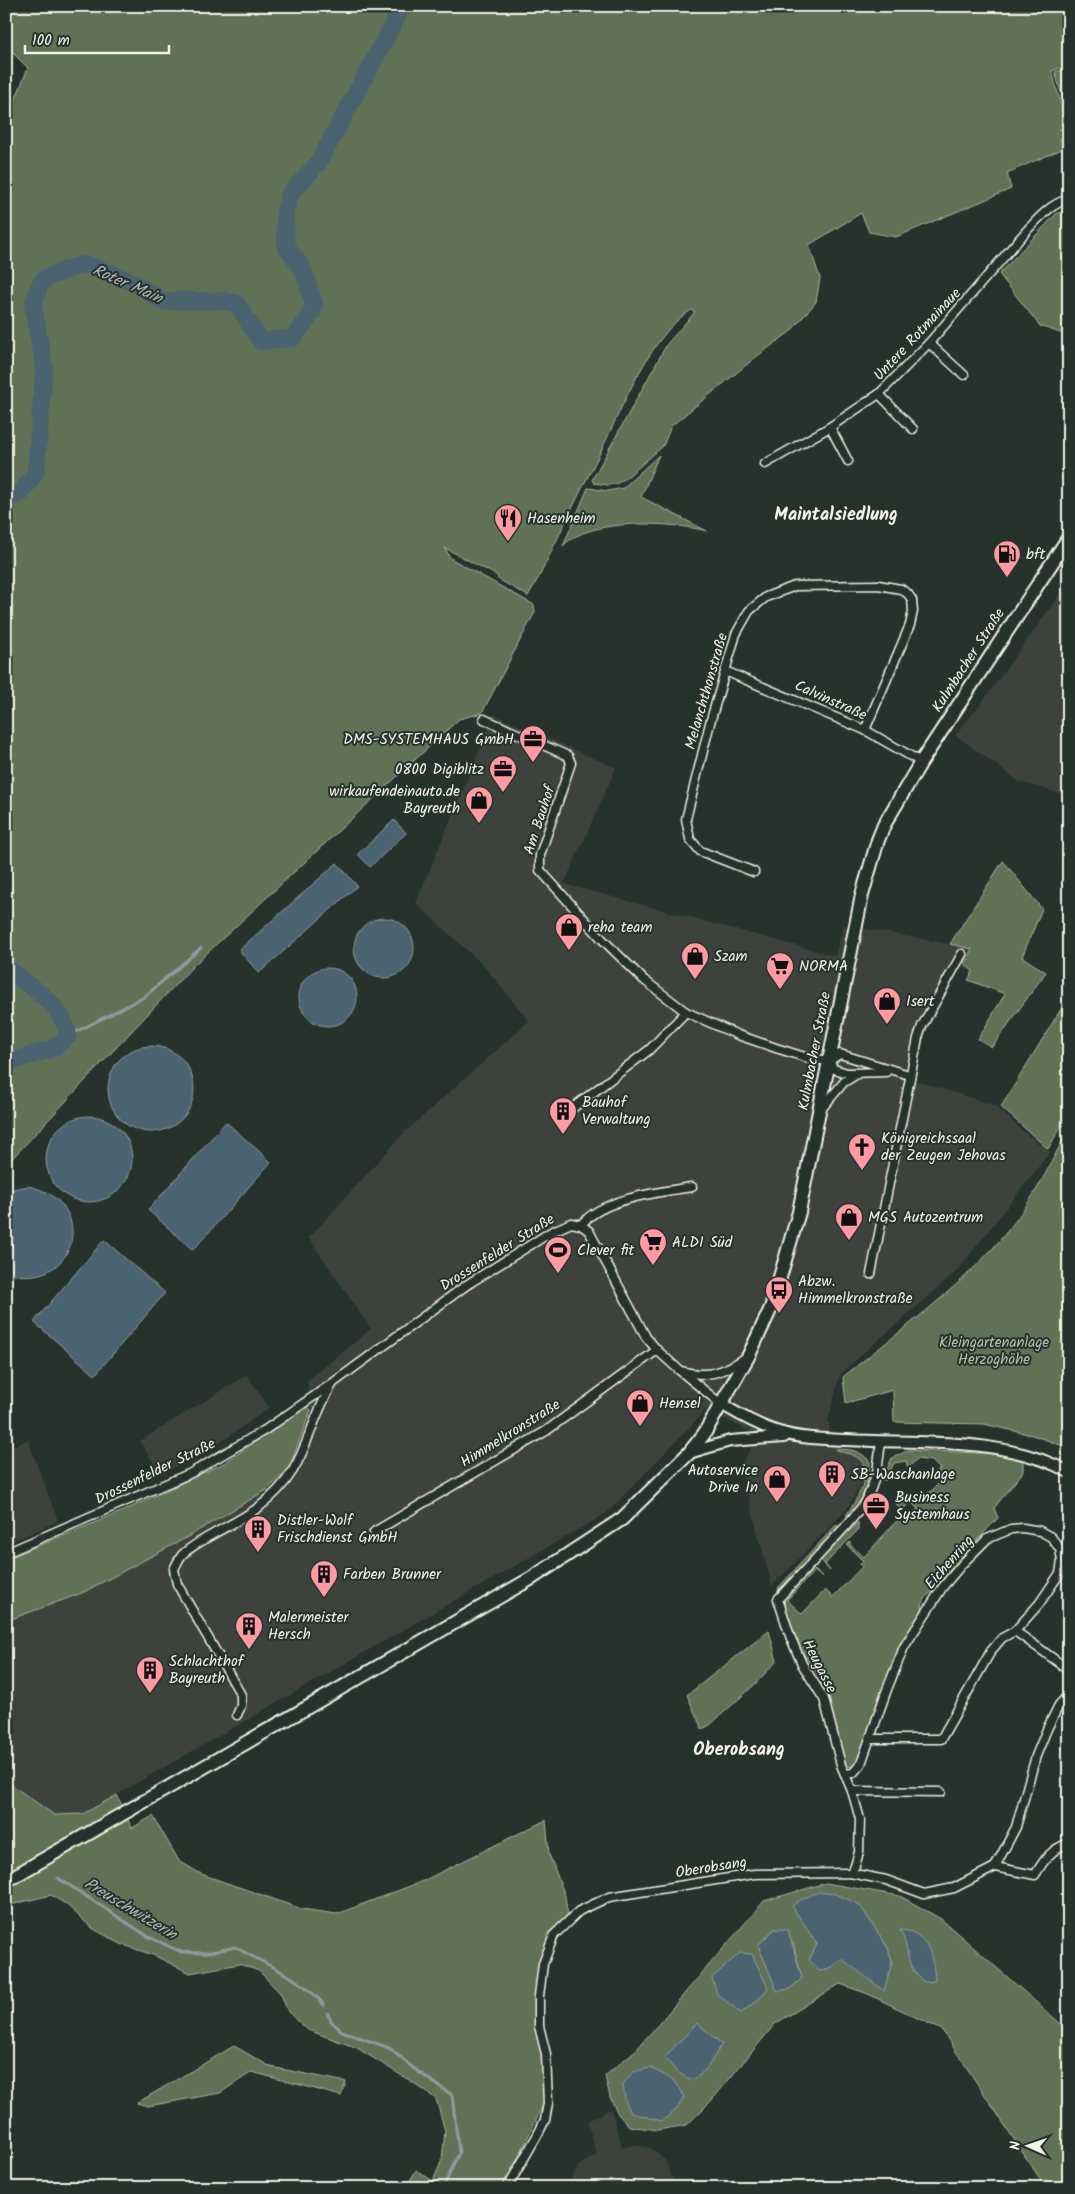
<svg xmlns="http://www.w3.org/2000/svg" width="1075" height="2194" font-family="Kalam,sans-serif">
<rect width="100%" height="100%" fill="#26332d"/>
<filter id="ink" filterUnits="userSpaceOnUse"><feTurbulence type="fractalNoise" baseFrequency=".02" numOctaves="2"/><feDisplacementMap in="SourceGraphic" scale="10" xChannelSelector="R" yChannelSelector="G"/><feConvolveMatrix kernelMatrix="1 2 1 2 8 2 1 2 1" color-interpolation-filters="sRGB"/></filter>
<g filter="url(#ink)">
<!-- built -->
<g fill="#3c433d">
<path d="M 1069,582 L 1069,796 L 1020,782 L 955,735 L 980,705 Z"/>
<path d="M 494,715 L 616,768 L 564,884 L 835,956 L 844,925 L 972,948 L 923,1038 L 914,1080 L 996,1106 L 1021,1130 L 1050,1152 L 957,1271 L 840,1374 L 828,1421 L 833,1442 L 862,1459 L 861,1484 L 847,1509 L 772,1586 L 740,1466 L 759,1436 L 706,1410 L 607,1513 L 83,1814 L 54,1815 L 6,1781 L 6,1621 L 82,1593 L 184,1539 L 250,1500 L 311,1410 L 307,1381 L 371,1329 L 309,1238 L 404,1133 L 529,1021 L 484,966 L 416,903 Z"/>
<path d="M 247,1375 L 269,1408 L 208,1451 L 160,1474 L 140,1441 Z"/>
<path d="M 28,1440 L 58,1521 L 6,1544 L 6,1449 Z"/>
<path d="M 611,2109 L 622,2147 L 635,2145 L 650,2148 L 665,2160 L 676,2188 L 583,2188 L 569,2183 L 579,2165 L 597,2154 L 587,2121 Z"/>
</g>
<!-- green -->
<g fill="#617254" stroke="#aab29e" fill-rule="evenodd">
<path d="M 6,6 L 1069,6 L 1069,65 L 1052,71 L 1063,112 L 1069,111 L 1069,127 L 1059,130 L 1062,149 L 1007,173 L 1011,189 L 896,237 L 869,232 L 861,213 L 809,245 L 820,278 L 816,302 L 790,332 L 756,357 L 671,426 L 663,446 L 626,478 L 616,484 L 608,485 L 594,483 L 592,480 L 667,344 L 695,312 L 691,310 C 650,335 621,410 600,453 C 579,493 560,533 541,573 L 528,596 L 498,579 L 498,576 L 445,548 L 450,558 L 534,605 L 535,612 L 482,713 L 459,719 L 193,966 L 6,1165 L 6,122 L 28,68 L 6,46 Z"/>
<path d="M 1069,68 L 1069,108 L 1066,109 L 1055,72 Z"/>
<path d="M 1069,211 L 1069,336 L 1040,326 L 999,274 L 1057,213 Z"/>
<path d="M 659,455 L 641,497 L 707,531 C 672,522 589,517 563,546 L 588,488 L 608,491 L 623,488 Z"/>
<path d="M 1003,861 L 1042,909 L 1022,957 L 1046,972 L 992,1047 L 978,1039 L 1005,994 L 968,980 L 973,971 L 964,964 L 972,949 L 950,944 Z"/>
<path d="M 1069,996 L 1069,1112 L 1048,1149 L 1001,1107 Z"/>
<path d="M 1069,1129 L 1069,1448 L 1032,1435 L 984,1424 L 894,1422 L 893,1390 L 846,1403 L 843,1377 C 908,1324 982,1274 1028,1203 C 1044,1180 1055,1153 1069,1129 Z"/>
<path d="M 306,1406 L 311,1410 L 288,1470 L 268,1489 L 184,1539 L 82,1593 L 6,1621 L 6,1559 L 123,1511 L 226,1462 Z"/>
<path d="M 836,1449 C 850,1449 861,1450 870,1462 C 869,1483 863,1499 851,1516 L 846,1515 C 855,1503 876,1470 858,1458 C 852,1453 843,1454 836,1449 Z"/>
<path d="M 909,1450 L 1023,1455 L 1023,1472 L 994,1508 L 998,1518 L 978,1539 L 937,1590 C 929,1592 926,1597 922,1604 L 923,1610 L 909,1634 L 904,1636 L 897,1649 L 898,1654 L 882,1690 L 858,1761 L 854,1766 L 845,1767 L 820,1678 L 795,1642 L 783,1601 L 813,1569 L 823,1577 L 814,1571 L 787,1600 L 802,1614 L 825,1590 L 833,1597 L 862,1567 L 860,1564 L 863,1561 L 847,1545 L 850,1542 L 850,1545 L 864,1557 L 902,1515 L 906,1521 L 918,1509 L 911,1502 L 902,1510 L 894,1502 L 896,1495 C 923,1498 924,1500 943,1479 L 937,1472 L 940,1469 L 932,1461 L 917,1459 L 908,1468 L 906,1461 L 894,1463 L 886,1480 L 882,1480 L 892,1458 Z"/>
<path d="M 858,1522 L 858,1530 L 825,1564 L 830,1571 L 821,1560 Z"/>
<path d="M 837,1524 L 838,1529 L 779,1592 L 778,1588 Z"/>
<path d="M 769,1631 L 777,1661 L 753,1686 L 710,1725 L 702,1729 L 687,1695 Z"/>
<path d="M 6,1781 L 54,1815 L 83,1814 L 117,1795 L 122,1806 L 6,1873 Z"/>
<path d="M 153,1816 L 179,1861 L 201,1874 L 302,1909 L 337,1914 L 423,1881 L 546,1820 L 549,1854 L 565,1896 L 568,1917 L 548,1933 L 542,2003 L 544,2103 L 504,2188 L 406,2188 L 416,2170 L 433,2181 L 442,2160 L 445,2131 L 436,2099 L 414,2083 L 357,2048 L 308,2030 L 288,2012 L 281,1994 L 259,1971 L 239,1964 L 190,1973 L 153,1955 L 121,1944 L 92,1928 L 67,1905 L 51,1895 L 6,1906 L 6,1888 L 127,1818 L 132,1828 Z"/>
<path d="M 826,1883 L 900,1896 L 941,1919 L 1069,2031 L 1069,2188 L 1046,2188 L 942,2030 L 868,1994 L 840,1984 L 775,2024 L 712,2100 L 687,2125 L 658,2130 L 629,2126 L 618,2114 L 610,2097 L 605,2076 L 637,2049 L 764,1901 ZM 859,1904 L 888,1948 L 892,1961 L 884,1990 L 842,1958 L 826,1970 L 809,1960 L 817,1944 L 809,1932 ZM 775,1929 L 793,1943 L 802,1978 L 790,1989 L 777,1990 L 758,1945 ZM 697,2023 L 694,2080 L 680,2042 Z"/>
<path d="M 234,2046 L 271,2067 L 346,2082 L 341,2096 L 252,2072 L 220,2093 L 148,2106 L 137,2103 Z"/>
</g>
<!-- water -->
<g fill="#4b646f" stroke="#8f9c9f">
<path d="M 394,820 L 406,833 L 370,867 L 358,854 Z"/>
<path d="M 337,863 L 357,886 L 259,973 L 239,950 Z"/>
<circle cx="384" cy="948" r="30"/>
<circle cx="328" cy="997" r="29"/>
<circle cx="151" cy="1089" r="43"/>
<circle cx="89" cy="1159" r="43"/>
<path d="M 226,1122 L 271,1162 L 193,1250 L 148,1210 Z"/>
<path d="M 28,1186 C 101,1201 76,1295 6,1272 L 6,1192 L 13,1189 Z"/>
<path d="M 104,1240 L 165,1293 L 95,1375 L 34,1322 Z"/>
<path d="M 818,1892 L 835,1894 L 859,1904 L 888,1948 L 892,1962 L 884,1991 L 842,1959 L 826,1970 L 819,1971 L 809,1960 L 817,1944 L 792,1906 L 800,1900 Z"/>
<path d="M 775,1929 L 788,1930 L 802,1978 L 790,1989 L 777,1991 L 758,1945 Z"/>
<path d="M 900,1930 C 929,1931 933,1957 935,1981 L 924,1982 C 902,1963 912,1953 900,1930 Z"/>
<path d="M 740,1953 L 752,1954 L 768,1988 L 759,1999 L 741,2013 L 717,1994 L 712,1978 Z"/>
<path d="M 697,2023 L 722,2044 L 707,2068 L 694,2080 C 681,2077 672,2068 665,2057 Z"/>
<path d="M 650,2068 C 665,2075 679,2081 684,2097 L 677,2109 L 662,2121 L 631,2113 L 625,2100 L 623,2084 L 633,2072 Z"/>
</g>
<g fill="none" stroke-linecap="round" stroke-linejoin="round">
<!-- stream -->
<g stroke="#8f9c9f" stroke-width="3">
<path d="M 68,1036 L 144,997 L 201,948"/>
<path d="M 6,1831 L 9,1833"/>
<path d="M 58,1878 L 149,1937 L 181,1952 L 207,1953 L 235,1947 C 266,1965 301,1977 324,2005"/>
<path d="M 327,2013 L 332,2022 L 342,2031 L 389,2048 L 417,2071 L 452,2095 L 459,2153 L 443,2188"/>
</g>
<!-- river -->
<g stroke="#4b646f" stroke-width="18">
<path d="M 6,493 L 15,495 L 21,493 L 36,472 L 44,367 L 33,305 L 40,284 L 47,277 L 81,265 L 88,265 L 135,283 L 163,301 L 224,301 L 237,304 L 261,341 L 293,338 L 312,313 L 314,305 L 303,269 L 286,246 L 285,212 L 290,194 L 319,162 L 403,6"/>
<path d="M 6,967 C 29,986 64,1005 68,1036 L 54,1048 L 6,1063"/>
</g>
<!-- minor casing -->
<g stroke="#f4f1e8" stroke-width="11">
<g id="minor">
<path d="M 929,343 L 964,375"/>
<path d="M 879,394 L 913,429"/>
<path d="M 830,427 L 848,461"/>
<path d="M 765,464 L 830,427 L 879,394 L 929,343 L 1029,228 C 1041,216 1052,203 1069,199"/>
<path d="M 725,671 L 865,730 L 921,762"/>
<path d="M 484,719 L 568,756 L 571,763 L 540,855 L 540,870 L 602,939 L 644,980 L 686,1012 L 738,1035 L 776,1048 L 808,1058 L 829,1061"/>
<path d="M 754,872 L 700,851 L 690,839 L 686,819 L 710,723 L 736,634 L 749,611 L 766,597 L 795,586 L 878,585 L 901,589 L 908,594 L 912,600 L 913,611 L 910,625 L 865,730"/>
<path d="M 829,1061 L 840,1054 L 909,1075"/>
<path d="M 829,1061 L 834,1069 L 847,1073 L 886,1072"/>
<path d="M 823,1107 L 844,1082 L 857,1074"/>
<path d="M 562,1116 L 649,1050 L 686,1012"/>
<path d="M 581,1225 C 602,1198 660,1192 692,1187"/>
<path d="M 871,1274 L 918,1038 L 922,1026 L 962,954"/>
<path d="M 681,1371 C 708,1378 722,1373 745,1358"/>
<path d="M 374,1532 L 546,1431 L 657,1350"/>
<path d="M 6,1553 L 191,1473 L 265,1430 L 333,1383 L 468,1284 L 551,1232 L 571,1223 L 581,1225 L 589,1231 L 646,1337 L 657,1350 L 679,1370 L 721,1404"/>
<path d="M 1015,1631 L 1069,1670"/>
<path d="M 237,1715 L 241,1706 L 241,1695 L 177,1584 L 174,1569 C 177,1564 179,1557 184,1553 C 206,1535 236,1524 259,1507 C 309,1469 303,1433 332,1385"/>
<path d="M 845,1774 L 853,1773 L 861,1764 L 886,1692 L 904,1647 L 942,1588 L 963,1563 L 987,1539 L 1011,1529 L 1023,1528 L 1040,1531 L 1051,1537 L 1060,1549 L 1062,1561 L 1060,1573 L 1039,1604 L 1015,1631 L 1002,1638 L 991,1651 L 941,1739 L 870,1739"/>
<path d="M 852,1791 L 941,1792"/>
<path d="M 995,1867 L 1035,1875 C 1044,1860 1051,1849 1069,1843"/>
<path d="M 850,1873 L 855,1866 L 859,1852 L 860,1819 L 852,1791 L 841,1765 L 824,1699 L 802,1664 L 790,1636 L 778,1599 L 846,1526 L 866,1502 L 877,1472 L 881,1442"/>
<path d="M 507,2188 L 538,2134 L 545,2120 L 548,2103 L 546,2054 L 539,2026 L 539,1996 L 543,1964 L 554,1935 L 579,1911 L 609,1897 L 754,1874 L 850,1873 L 886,1880 L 924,1894 L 954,1888 L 995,1867 L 1016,1827 L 1036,1756 L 1047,1729 L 1059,1705 L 1069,1694"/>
</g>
</g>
<!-- tertiary casing -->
<g stroke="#f4f1e8" stroke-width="14">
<g id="tertiary">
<path d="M 721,1404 C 740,1415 759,1426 779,1432 C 801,1439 825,1439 848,1440 C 921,1444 1002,1436 1069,1472"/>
<path d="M 689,1453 L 730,1441 L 784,1437"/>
</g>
</g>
<!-- primary casing -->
<g stroke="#f4f1e8" stroke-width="16">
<path id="primary" d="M 6,1881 L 532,1578 L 622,1519 L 689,1453 L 704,1434 L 749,1355 L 771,1308 L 799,1212 L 862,895 L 878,840 L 884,825 L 921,762 L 1069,537"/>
</g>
<!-- minor -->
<use href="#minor" stroke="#26332d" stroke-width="8"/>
<!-- tertiary -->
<use href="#tertiary" stroke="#26332d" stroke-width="10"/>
<!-- primary -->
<use href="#primary" stroke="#26332d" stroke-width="12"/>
</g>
</g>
<!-- icons -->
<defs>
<g id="restaurant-pin" transform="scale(1.4375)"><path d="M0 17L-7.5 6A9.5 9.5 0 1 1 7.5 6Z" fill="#ff9aa2" stroke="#26332d"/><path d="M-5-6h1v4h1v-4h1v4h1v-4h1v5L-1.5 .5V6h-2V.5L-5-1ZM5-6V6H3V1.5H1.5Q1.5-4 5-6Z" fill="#111"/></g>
<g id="fuel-pin" transform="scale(1.4375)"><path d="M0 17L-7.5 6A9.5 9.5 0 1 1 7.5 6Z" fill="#ff9aa2" stroke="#26332d"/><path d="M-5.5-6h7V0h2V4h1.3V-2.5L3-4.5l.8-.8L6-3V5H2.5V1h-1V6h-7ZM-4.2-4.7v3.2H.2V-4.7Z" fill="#111"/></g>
<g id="office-pin" transform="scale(1.4375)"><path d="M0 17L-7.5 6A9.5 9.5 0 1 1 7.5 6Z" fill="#ff9aa2" stroke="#26332d"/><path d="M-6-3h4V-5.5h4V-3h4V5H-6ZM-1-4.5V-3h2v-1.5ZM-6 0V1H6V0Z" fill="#111"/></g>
<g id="shop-pin" transform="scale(1.4375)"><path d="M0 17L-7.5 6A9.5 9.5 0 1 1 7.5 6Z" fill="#ff9aa2" stroke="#26332d"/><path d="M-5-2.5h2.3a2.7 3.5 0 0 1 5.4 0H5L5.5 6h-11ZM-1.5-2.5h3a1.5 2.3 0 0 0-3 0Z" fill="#111"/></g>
<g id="supermarket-pin" transform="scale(1.4375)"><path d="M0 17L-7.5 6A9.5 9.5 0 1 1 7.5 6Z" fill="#ff9aa2" stroke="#26332d"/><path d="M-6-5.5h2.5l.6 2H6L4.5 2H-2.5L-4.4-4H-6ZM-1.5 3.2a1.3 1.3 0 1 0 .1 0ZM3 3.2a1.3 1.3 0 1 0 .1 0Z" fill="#111"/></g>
<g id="building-pin" transform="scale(1.4375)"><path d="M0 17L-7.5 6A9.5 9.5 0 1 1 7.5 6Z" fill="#ff9aa2" stroke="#26332d"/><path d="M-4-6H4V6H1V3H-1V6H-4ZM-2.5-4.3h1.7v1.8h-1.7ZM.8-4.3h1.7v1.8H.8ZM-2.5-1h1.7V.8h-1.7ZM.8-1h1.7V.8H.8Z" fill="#111"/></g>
<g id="church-pin" transform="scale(1.4375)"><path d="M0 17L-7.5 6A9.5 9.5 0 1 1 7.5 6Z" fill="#ff9aa2" stroke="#26332d"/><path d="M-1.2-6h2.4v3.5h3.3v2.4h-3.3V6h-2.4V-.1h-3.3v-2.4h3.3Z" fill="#111"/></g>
<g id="stadium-pin" transform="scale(1.4375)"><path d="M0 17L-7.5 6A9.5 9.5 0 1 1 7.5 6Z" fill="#ff9aa2" stroke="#26332d"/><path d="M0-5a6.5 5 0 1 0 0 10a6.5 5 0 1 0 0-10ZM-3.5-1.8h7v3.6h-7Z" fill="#111"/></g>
<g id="bus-pin" transform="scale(1.4375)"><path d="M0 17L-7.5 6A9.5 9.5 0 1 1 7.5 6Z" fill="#ff9aa2" stroke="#26332d"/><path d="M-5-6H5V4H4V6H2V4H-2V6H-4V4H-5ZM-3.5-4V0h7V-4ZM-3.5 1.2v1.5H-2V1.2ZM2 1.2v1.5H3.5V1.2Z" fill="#111"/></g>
</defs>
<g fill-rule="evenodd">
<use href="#restaurant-pin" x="508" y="518"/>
<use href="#fuel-pin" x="1007" y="554"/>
<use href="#office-pin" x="533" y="739"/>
<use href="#office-pin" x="503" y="769"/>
<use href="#shop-pin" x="479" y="800"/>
<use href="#shop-pin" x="569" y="927"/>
<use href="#shop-pin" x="695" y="956"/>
<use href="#supermarket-pin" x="780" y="966"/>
<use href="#shop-pin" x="887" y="1001"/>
<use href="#building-pin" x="563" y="1111"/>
<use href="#church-pin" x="862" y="1147"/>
<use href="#shop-pin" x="849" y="1217"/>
<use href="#supermarket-pin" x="653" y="1242"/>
<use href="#stadium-pin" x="558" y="1250"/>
<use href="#bus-pin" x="779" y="1290"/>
<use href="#shop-pin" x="640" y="1403"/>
<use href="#building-pin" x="832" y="1474"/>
<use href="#shop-pin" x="777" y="1479"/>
<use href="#office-pin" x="876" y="1506"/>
<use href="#building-pin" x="258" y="1529"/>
<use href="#building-pin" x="324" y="1574"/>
<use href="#building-pin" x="249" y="1626"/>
<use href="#building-pin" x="150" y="1670"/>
</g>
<g text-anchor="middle" stroke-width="4" stroke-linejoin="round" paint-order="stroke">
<!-- street labels -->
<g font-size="15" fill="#f4f1e8" stroke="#26332d">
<text transform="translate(917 334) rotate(-47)" y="5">Untere Rotmainaue</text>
<text transform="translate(968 660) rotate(-57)" y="5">Kulmbacher Straße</text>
<text transform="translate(706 691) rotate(-74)" y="5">Melanchthonstraße</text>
<text transform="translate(831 700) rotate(24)" y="5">Calvinstraße</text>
<text transform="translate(539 820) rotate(-72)" y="5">Am Bauhof</text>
<text transform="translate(814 1051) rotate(-79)" y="5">Kulmbacher Straße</text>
<text transform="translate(497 1252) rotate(-32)" y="5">Drossenfelder Straße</text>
<text transform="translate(510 1433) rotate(-32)" y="5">Himmelkronstraße</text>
<text transform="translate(155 1471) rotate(-26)" y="5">Drossenfelder Straße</text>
<text transform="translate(949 1562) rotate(-49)" y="5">Eichenring</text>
<text transform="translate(820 1666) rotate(63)" y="5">Heugasse</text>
<text transform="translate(711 1867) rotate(-9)" y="5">Oberobsang</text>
</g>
<!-- poi labels -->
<g font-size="15" fill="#f4f1e8" stroke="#26332d" text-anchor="start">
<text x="527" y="523">Hasenheim</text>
<text x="1026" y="559">bft</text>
<text x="514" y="744" text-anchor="end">DMS-SYSTEMHAUS GmbH</text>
<text x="484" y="774" text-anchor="end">0800 Digiblitz</text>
<text x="460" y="796" text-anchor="end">wirkaufendeinauto.de<tspan x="460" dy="17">Bayreuth</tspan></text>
<text x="588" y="932">reha team</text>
<text x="714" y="961">Szam</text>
<text x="799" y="971">NORMA</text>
<text x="906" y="1006">Isert</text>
<text x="582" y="1107">Bauhof<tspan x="582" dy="17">Verwaltung</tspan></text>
<text x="881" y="1143">Königreichssaal<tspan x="881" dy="17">der Zeugen Jehovas</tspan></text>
<text x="868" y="1222">MGS Autozentrum</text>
<text x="672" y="1247">ALDI Süd</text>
<text x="577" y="1255">Clever fit</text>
<text x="798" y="1286">Abzw.<tspan x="798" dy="17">Himmelkronstraße</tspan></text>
<text x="659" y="1408">Hensel</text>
<text x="758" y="1475" text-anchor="end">Autoservice<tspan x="758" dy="17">Drive In</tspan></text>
<text x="851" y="1479">SB-Waschanlage</text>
<text x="895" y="1502">Business<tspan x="895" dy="17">Systemhaus</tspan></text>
<text x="277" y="1525">Distler-Wolf<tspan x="277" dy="17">Frischdienst GmbH</tspan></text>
<text x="343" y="1579">Farben Brunner</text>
<text x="268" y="1622">Malermeister<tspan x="268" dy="17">Hersch</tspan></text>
<text x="169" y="1666">Schlachthof<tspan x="169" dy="17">Bayreuth</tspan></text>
</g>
<!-- park labels -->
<g font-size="15" fill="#b9bead" stroke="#26332d">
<text x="994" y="1347">Kleingartenanlage<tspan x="994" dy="17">Herzoghöhe</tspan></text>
</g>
<!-- water labels -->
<g font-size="16" font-style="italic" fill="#b0b9b8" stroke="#26332d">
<text transform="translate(128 283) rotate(24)" y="6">Roter Main</text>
<text transform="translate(131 1908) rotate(31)" y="6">Preuschwitzerin</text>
</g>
<!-- quarter labels -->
<g font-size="18" font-weight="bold" fill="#f4f1e8" stroke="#26332d">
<text x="836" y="520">Maintalsiedlung</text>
<text x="739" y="1755">Oberobsang</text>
</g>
</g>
<!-- margin -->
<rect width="1075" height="2194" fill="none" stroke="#26332d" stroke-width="25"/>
<rect x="12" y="12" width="1050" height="2169" fill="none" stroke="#f4f1e8" stroke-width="2" filter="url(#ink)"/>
<!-- north arrow -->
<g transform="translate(1028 2146) rotate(272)" stroke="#26332d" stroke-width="4" paint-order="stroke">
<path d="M0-4L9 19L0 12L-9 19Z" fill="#f4f1e8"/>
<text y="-8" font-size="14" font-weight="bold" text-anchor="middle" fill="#f4f1e8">N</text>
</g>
<!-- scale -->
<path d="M25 45v8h144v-8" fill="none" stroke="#f4f1e8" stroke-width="2.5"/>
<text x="32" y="45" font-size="15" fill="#f4f1e8" stroke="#26332d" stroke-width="4" paint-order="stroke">100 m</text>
</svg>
